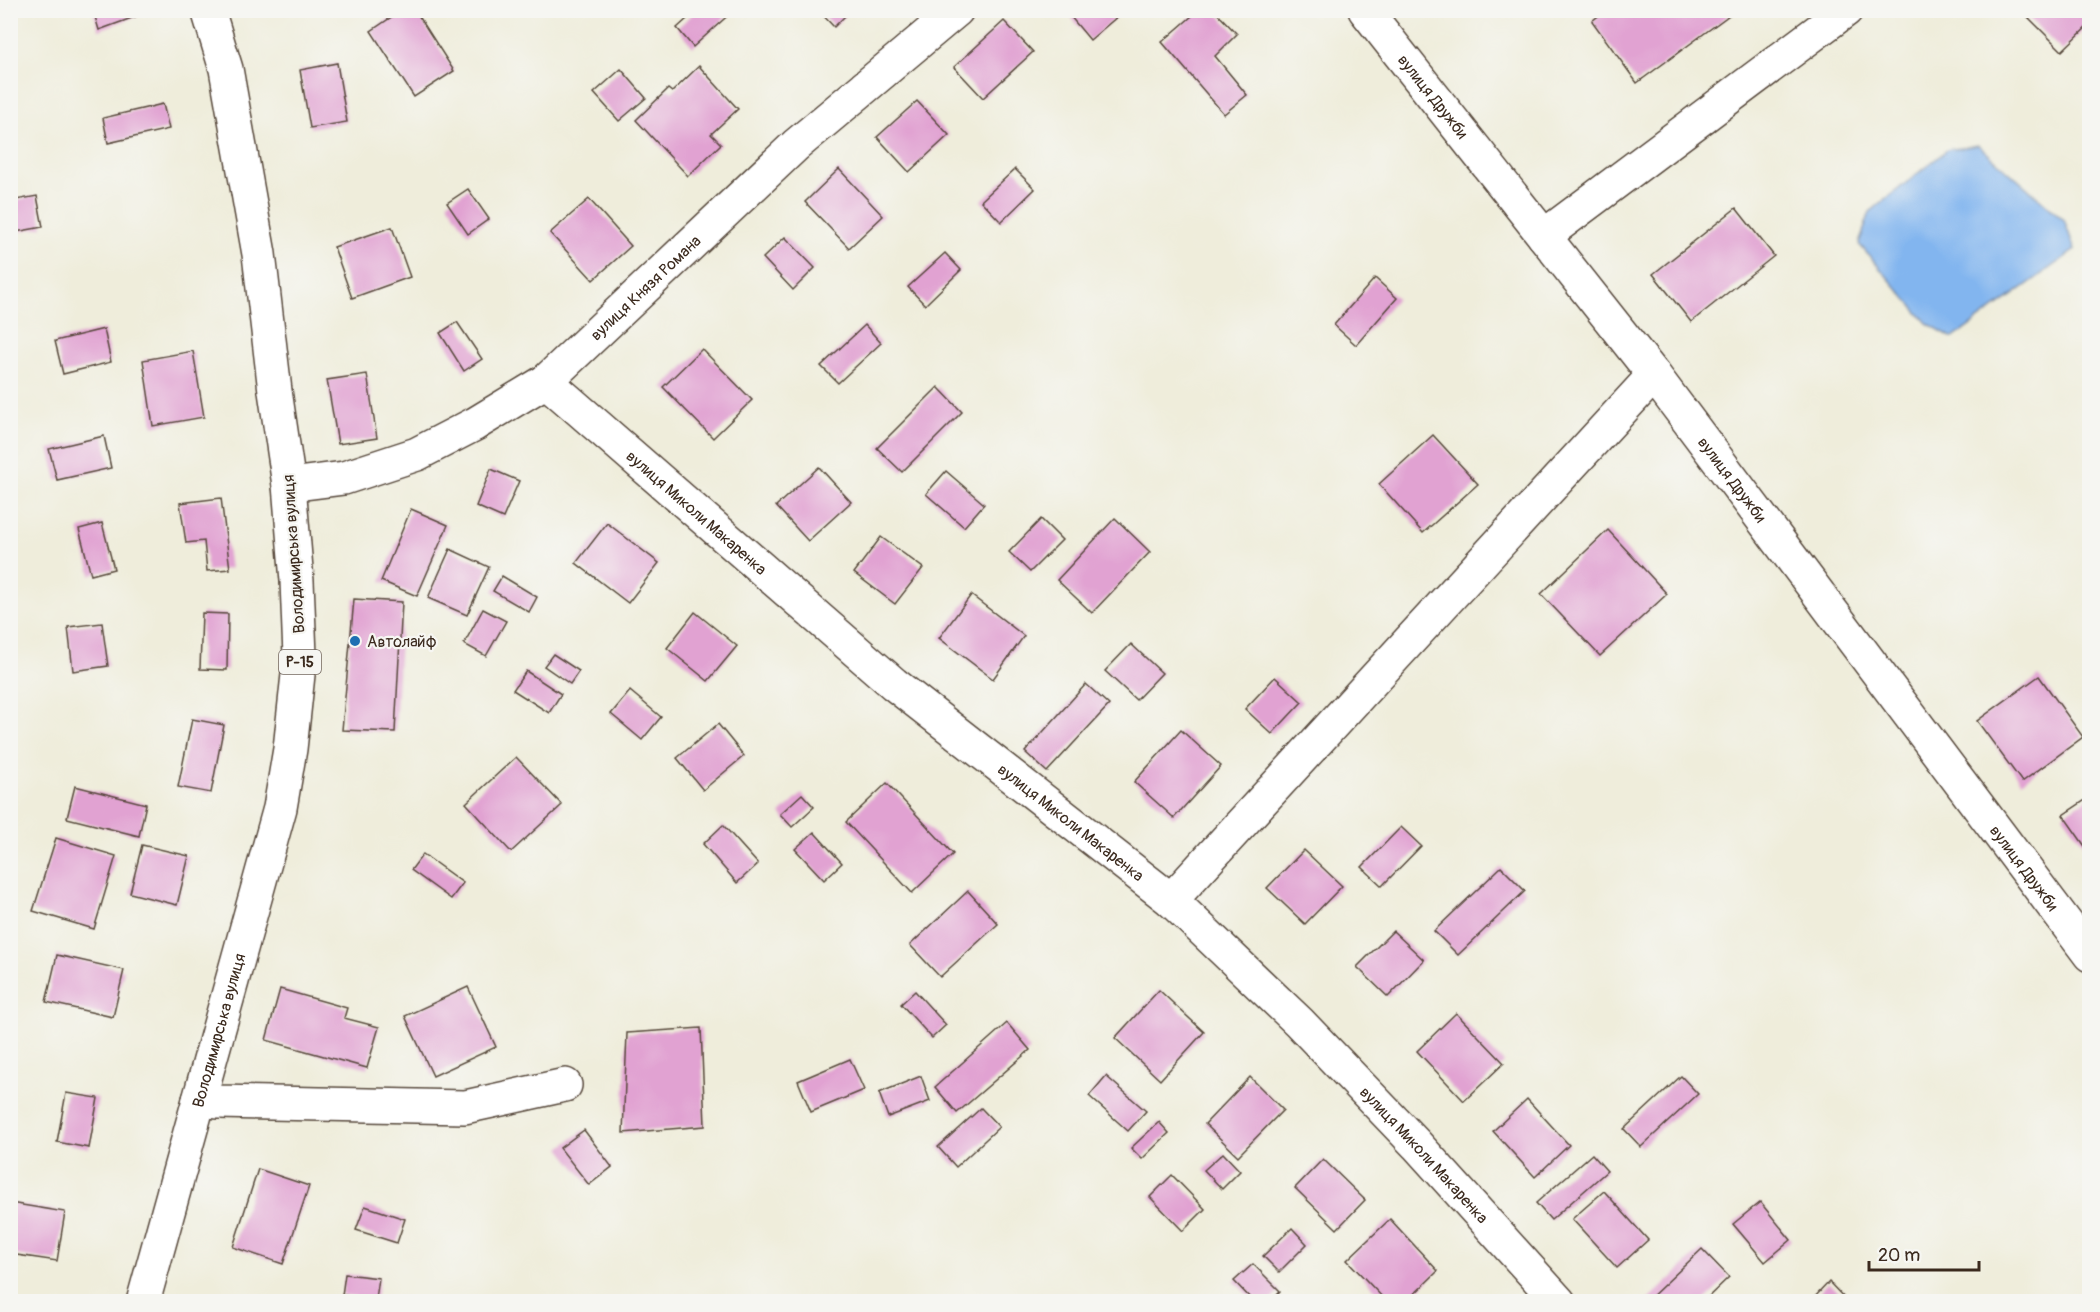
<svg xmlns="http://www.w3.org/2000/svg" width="2100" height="1312" font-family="Pangolin,sans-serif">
<rect width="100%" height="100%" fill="#f6f6f2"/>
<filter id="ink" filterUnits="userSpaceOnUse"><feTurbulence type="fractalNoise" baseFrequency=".0167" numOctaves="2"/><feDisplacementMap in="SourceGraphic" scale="12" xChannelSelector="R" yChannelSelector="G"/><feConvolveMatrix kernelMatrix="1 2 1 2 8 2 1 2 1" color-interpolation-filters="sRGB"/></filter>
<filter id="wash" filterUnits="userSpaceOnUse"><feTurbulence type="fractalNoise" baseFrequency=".008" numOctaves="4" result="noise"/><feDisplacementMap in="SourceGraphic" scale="24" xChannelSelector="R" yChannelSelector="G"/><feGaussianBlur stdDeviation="1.35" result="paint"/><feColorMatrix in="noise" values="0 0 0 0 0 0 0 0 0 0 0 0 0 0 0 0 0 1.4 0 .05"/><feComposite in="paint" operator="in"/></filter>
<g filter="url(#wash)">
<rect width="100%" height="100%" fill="#efeddb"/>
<!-- water -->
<path fill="#82b5ef" stroke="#5e7086" stroke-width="1.5" d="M 1978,145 L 2064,220 L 2075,250 L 1953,338 L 1927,323 L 1859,244 L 1870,212 L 1947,150 Z"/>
<g id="blocks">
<!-- building -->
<g fill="#e1a2d2">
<path d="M 93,10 L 139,10 L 140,15 L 99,30 Z"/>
<path d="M 402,10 L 415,10 L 454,71 L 414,97 L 371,31 Z"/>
<path d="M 697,10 L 734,10 L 693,47 L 677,28 Z"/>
<path d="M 818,10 L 851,10 L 834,27 Z"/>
<path d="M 1065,10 L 1125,10 L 1090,40 Z"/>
<path d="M 1199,10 L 1214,10 L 1237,34 L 1215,56 L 1247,95 L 1224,114 L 1162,42 Z"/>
<path d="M 1606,10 L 1736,10 L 1637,83 L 1592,21 Z"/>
<path d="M 2021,10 L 2090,10 L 2090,24 L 2062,51 Z"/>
<path d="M 1004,21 L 1033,52 L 983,98 L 954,67 Z"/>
<path d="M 337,63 L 347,122 L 310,128 L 300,70 Z"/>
<path d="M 699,66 L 738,109 L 711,134 L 721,144 L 688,176 L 636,120 L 668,89 L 672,92 Z"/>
<path d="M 621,69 L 646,98 L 619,121 L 594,93 Z"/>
<path d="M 917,101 L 949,135 L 909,172 L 877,137 Z"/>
<path d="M 163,104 L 169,129 L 108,143 L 103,118 Z"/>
<path d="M 839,169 L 883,216 L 849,248 L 805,202 Z"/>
<path d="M 1015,169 L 1035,189 L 1001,222 L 981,201 Z"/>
<path d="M 468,189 L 489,219 L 468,234 L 447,203 Z"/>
<path d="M 37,196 L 43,227 L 10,233 L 10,201 Z"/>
<path d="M 589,199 L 631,246 L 593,280 L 550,233 Z"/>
<path d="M 1736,208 L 1774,256 L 1691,322 L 1653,274 Z"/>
<path d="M 392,227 L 410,277 L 352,298 L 334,247 Z"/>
<path d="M 785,237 L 815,268 L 793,290 L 763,258 Z"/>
<path d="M 945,253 L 961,270 L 925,305 L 908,287 Z"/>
<path d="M 1375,278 L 1397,298 L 1356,345 L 1334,325 Z"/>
<path d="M 457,322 L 482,359 L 464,371 L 440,333 Z"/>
<path d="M 865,325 L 881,343 L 838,383 L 821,366 Z"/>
<path d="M 104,329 L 111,362 L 63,374 L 55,341 Z"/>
<path d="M 702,349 L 752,400 L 713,438 L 663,387 Z"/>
<path d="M 193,351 L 204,417 L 153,426 L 143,360 Z"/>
<path d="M 367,374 L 377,438 L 338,444 L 327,380 Z"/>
<path d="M 938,387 L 962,412 L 902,472 L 877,448 Z"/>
<path d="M 1433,435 L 1478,484 L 1423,533 L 1379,484 Z"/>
<path d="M 104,436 L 111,468 L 57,480 L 49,449 Z"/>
<path d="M 819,467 L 851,502 L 808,541 L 776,506 Z"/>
<path d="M 491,469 L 519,481 L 503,518 L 476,506 Z"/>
<path d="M 946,471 L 984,504 L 964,527 L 926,494 Z"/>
<path d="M 221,498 L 230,569 L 207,571 L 204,541 L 186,543 L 180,503 Z"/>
<path d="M 411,509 L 448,525 L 417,596 L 381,581 Z"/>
<path d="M 1115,518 L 1150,552 L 1092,613 L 1057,580 Z"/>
<path d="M 1041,519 L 1062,540 L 1030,572 L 1009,552 Z"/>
<path d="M 102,523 L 114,569 L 91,575 L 79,529 Z"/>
<path d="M 607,523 L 659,563 L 628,603 L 576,563 Z"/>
<path d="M 1608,530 L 1667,594 L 1600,656 L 1541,594 Z"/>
<path d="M 881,537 L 923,568 L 895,604 L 854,573 Z"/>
<path d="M 450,549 L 489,567 L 467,615 L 428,598 Z"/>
<path d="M 502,576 L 537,597 L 529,612 L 493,591 Z"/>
<path d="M 971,595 L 1024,636 L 993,679 L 939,638 Z"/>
<path d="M 354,599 L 402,602 L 395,732 L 342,730 Z"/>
<path d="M 483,609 L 506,621 L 486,656 L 464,644 Z"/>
<path d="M 695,612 L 737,646 L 708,681 L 667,648 Z"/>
<path d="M 202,613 L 228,614 L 227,670 L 200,669 Z"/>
<path d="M 102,623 L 108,666 L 73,671 L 68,627 Z"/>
<path d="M 1131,644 L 1162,673 L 1136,700 L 1105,671 Z"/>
<path d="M 553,654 L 579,671 L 570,684 L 544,666 Z"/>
<path d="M 526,671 L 561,694 L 549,713 L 513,690 Z"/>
<path d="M 2039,676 L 2083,737 L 2022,782 L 1977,721 Z"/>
<path d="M 1275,677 L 1302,702 L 1272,734 L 1245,709 Z"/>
<path d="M 1086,684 L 1109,705 L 1047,772 L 1025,752 Z"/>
<path d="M 630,691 L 661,717 L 642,740 L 611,714 Z"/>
<path d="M 192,719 L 224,725 L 211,793 L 178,787 Z"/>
<path d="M 718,724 L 744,756 L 703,790 L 677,758 Z"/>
<path d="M 1181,730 L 1221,766 L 1174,818 L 1134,782 Z"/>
<path d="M 516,757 L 562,805 L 511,852 L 466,803 Z"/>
<path d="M 887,783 L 953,854 L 912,893 L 846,822 Z"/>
<path d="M 75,786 L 146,804 L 139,836 L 67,818 Z"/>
<path d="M 802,794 L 814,807 L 792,827 L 780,814 Z"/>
<path d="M 2090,797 L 2090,848 L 2087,849 L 2063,815 Z"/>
<path d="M 723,825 L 758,864 L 737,883 L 703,844 Z"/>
<path d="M 1401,827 L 1421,846 L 1382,886 L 1362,867 Z"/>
<path d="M 814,832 L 842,863 L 824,880 L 795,849 Z"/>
<path d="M 56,838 L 116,856 L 94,929 L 33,911 Z"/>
<path d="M 142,845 L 189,856 L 177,905 L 130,893 Z"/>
<path d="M 1304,850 L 1342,886 L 1305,924 L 1267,888 Z"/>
<path d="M 423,854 L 463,883 L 451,899 L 411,870 Z"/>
<path d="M 1501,867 L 1525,891 L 1458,955 L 1434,931 Z"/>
<path d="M 968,891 L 998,924 L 940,977 L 910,945 Z"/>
<path d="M 1393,931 L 1424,960 L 1388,997 L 1357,967 Z"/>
<path d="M 57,955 L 124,970 L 113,1017 L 46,1002 Z"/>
<path d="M 468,987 L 496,1047 L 433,1076 L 405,1016 Z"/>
<path d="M 280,989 L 347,1008 L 344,1018 L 379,1027 L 367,1068 L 266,1040 Z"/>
<path d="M 1159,990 L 1204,1032 L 1160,1080 L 1115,1038 Z"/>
<path d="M 915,991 L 946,1025 L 932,1038 L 901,1004 Z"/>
<path d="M 1456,1013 L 1504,1063 L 1464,1101 L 1417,1051 Z"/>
<path d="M 1007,1023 L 1030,1050 L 957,1113 L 935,1087 Z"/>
<path d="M 701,1028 L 705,1126 L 623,1133 L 627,1033 Z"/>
<path d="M 850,1059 L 864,1090 L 811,1112 L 798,1081 Z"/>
<path d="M 921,1076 L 930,1101 L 888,1117 L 879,1093 Z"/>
<path d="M 1106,1076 L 1146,1111 L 1128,1131 L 1089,1096 Z"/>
<path d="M 1681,1076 L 1698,1094 L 1641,1147 L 1624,1129 Z"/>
<path d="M 1250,1077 L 1283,1110 L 1238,1156 L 1205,1124 Z"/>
<path d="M 66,1093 L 98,1098 L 89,1148 L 57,1142 Z"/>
<path d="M 1527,1099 L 1569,1145 L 1535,1177 L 1493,1131 Z"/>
<path d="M 981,1108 L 999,1127 L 956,1167 L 938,1147 Z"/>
<path d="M 1159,1122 L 1169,1133 L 1142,1159 L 1131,1148 Z"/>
<path d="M 584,1130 L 612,1167 L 589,1185 L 560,1148 Z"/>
<path d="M 1223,1153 L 1240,1171 L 1222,1189 L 1204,1170 Z"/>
<path d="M 1592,1154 L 1607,1171 L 1551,1220 L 1536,1203 Z"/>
<path d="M 1323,1159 L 1365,1200 L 1337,1229 L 1295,1188 Z"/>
<path d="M 258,1169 L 309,1186 L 283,1264 L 233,1247 Z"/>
<path d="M 1172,1175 L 1205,1209 L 1183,1231 L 1150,1197 Z"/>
<path d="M 1604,1191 L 1648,1240 L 1617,1268 L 1572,1219 Z"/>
<path d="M 1760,1202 L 1791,1240 L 1765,1262 L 1733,1224 Z"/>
<path d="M 10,1203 L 65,1212 L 57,1261 L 10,1254 Z"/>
<path d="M 365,1206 L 405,1219 L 397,1243 L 356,1230 Z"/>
<path d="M 1390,1219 L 1438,1271 L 1406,1302 L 1387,1302 L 1347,1260 Z"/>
<path d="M 1292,1228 L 1307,1244 L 1279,1272 L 1263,1256 Z"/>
<path d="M 1702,1249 L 1729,1277 L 1703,1302 L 1646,1302 Z"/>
<path d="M 1253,1264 L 1280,1291 L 1269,1302 L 1254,1302 L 1234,1281 Z"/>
<path d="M 345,1274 L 379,1278 L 376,1299 L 342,1295 Z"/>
<path d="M 1829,1282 L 1848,1302 L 1810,1302 Z"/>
</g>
</g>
</g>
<g filter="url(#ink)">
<use href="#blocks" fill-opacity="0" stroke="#56473a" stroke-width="1.5"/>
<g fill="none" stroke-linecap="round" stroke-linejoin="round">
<!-- minor casing -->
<g stroke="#56473a" stroke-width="36">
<g id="minor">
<path id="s1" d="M 1365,10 L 1654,375 L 2090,955"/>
<path d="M 1544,236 L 1846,10"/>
<path id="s2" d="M 546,381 L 894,684 L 1171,900 L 1299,1022 L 1417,1145 L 1559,1302"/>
<path id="s3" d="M 289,485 L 344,478 L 417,454 L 475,424 L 546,381 L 796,145 L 957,10"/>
<path d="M 1171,900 L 1654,375"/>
<path d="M 199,1100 L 219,1102 L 465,1107 L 565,1085"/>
</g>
</g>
<!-- major casing -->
<g stroke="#56473a" stroke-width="36">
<g id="major">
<path id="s4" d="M 143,1302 L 280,808 L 290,749 L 300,656 L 297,581 L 289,485 L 275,391 L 259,254 L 226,69 L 208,10"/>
</g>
</g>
<!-- minor -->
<use href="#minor" stroke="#fff" stroke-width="33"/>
<!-- major -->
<use href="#major" stroke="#fff" stroke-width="33"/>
</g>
</g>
<!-- markers -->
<circle fill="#1f6fb2" stroke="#f6f6f2" stroke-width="2" cx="355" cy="641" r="6"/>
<g text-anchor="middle" stroke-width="4.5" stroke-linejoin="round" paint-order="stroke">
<!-- shield labels -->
<rect fill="#f6f6f2" stroke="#73675e" stroke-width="1.5" x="279" y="650" width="42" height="24" rx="4.5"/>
<g font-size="15" font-weight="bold" fill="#3b2a1e">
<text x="300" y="667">Р-15</text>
</g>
<!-- street labels -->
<g font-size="16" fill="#3b2a1e" stroke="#f6f6f2">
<text dy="6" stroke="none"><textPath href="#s1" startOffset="110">вулиця Дружби</textPath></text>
<text dy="6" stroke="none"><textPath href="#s3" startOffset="417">вулиця Князя Романа</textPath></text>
<text dy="6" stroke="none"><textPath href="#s1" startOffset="596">вулиця Дружби</textPath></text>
<text dy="6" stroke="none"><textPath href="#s2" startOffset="200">вулиця Миколи Макаренка</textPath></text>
<text transform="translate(293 554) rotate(-94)" y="6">Володимирська вулиця</text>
<text dy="6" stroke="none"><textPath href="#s2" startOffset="686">вулиця Миколи Макаренка</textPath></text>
<text dy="6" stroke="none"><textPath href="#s1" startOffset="1082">вулиця Дружби</textPath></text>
<text dy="6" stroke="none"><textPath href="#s4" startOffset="282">Володимирська вулиця</textPath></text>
<text dy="6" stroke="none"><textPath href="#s2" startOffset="1172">вулиця Миколи Макаренка</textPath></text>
</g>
<!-- poi labels -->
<g font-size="16" fill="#3b2a1e" stroke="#f6f6f2" text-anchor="start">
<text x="367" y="647">Автолайф</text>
</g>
</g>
<!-- margin -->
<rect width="2100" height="1312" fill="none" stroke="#f6f6f2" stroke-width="36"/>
<!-- scale -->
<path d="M1869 1261v9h110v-9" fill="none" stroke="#3b2a1e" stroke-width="3"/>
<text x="1878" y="1261" font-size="18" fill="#3b2a1e" stroke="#f6f6f2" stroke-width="4.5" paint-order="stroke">20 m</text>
</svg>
